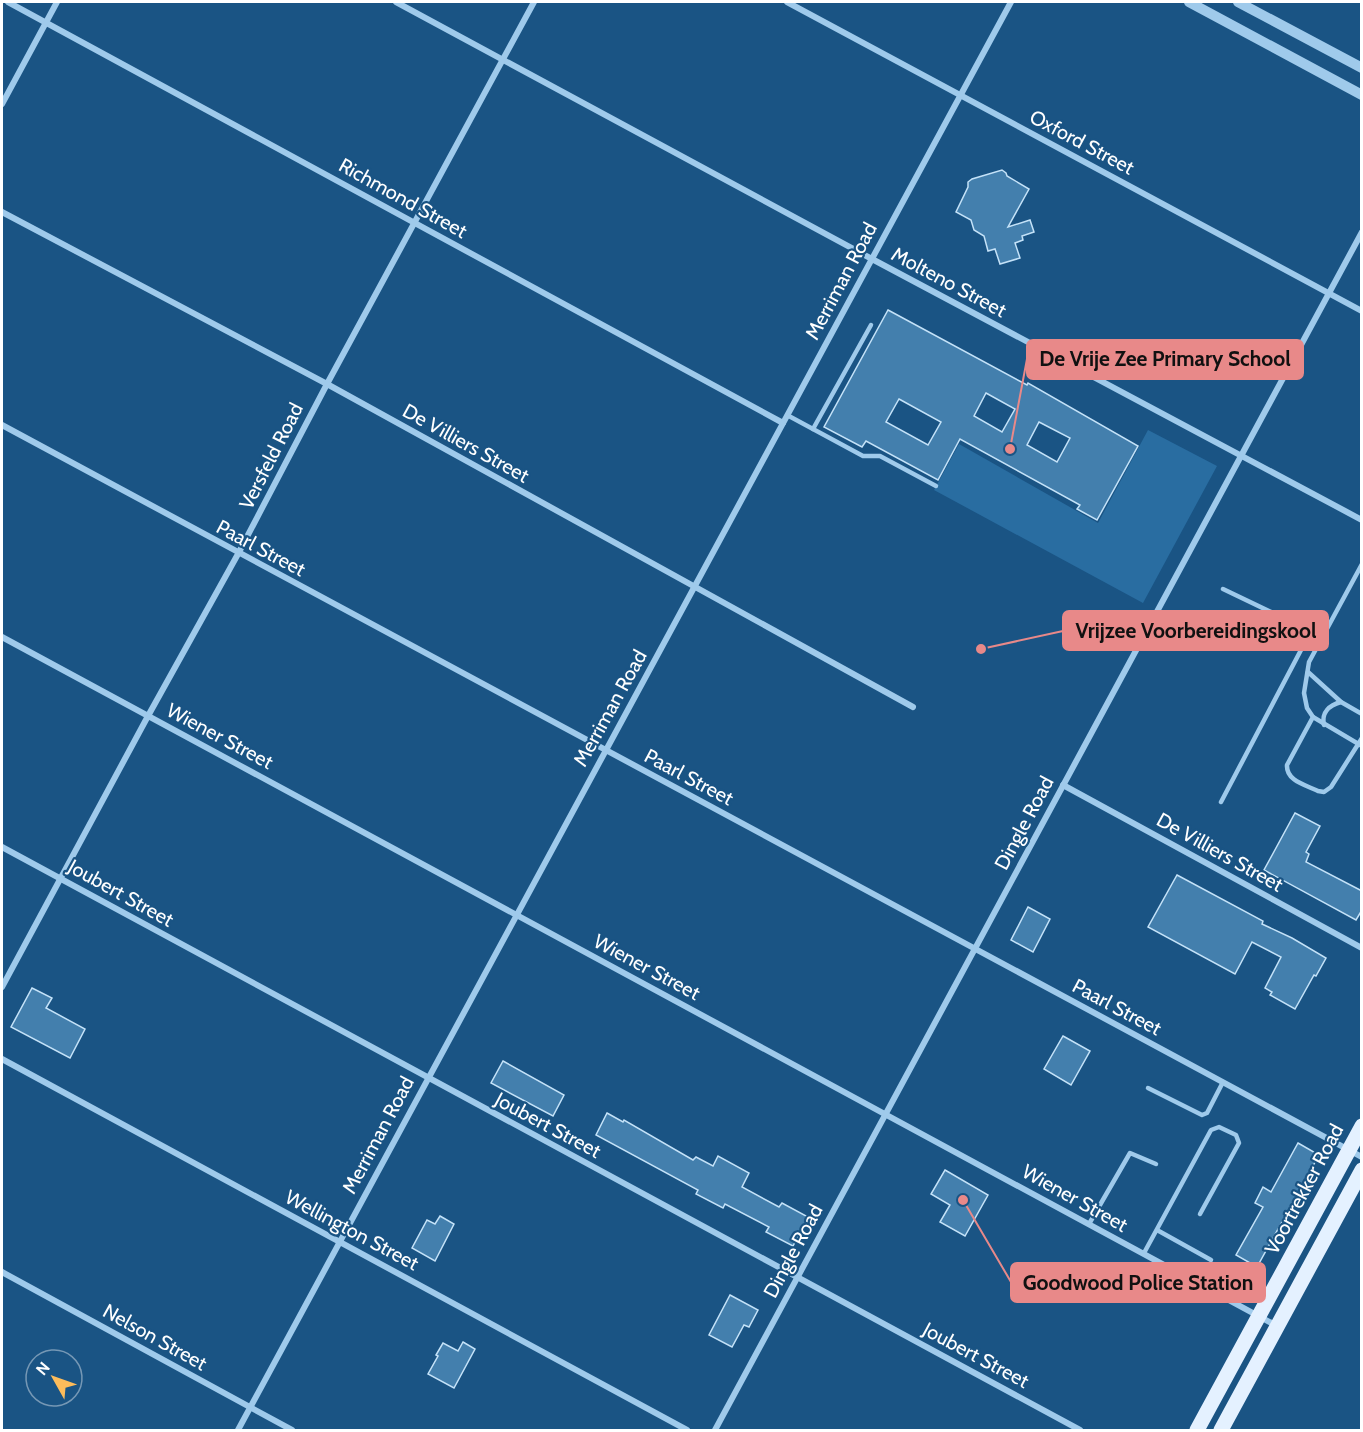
<svg xmlns="http://www.w3.org/2000/svg" width="1363" height="1432" font-family="Cabin,sans-serif">
<rect width="100%" height="100%" fill="#1a5484"/>
<!-- green -->
<path fill="#296da1" d="M 1148,430 L 1217,466 L 1143,603 L 934,490 L 959,444 L 1098,523 Z"/>
<!-- building -->
<g fill="#437fad" stroke="#c4e2f8" stroke-width="1.5" fill-rule="evenodd">
<path d="M 1002,170 L 1006,173 L 1007,176 L 1029,189 L 1008,227 L 1030,220 L 1034,232 L 1022,236 L 1023,240 L 1015,243 L 1020,258 L 1000,264 L 995,249 L 988,251 L 984,236 L 974,230 L 971,220 L 956,212 L 968,187 L 968,182 L 972,179 Z"/>
<path d="M 888,310 L 1027,385 L 1028,383 L 1138,446 L 1097,520 L 1077,509 L 1080,505 L 960,439 L 938,480 L 866,441 L 862,447 L 824,427 ZM 986,393 L 1015,409 L 1002,432 L 974,416 ZM 899,399 L 941,422 L 928,445 L 886,422 ZM 1039,422 L 1070,438 L 1057,462 L 1027,445 Z"/>
<path d="M 1295,813 L 1320,826 L 1306,852 L 1309,854 L 1306,862 L 1362,891 L 1362,910 L 1356,920 L 1264,870 Z"/>
<path d="M 1177,875 L 1263,921 L 1262,924 L 1292,938 L 1326,958 L 1316,976 L 1314,975 L 1295,1009 L 1270,995 L 1272,992 L 1265,988 L 1281,957 L 1252,942 L 1235,974 L 1148,927 Z"/>
<path d="M 1028,907 L 1050,919 L 1033,952 L 1011,940 Z"/>
<path d="M 32,988 L 52,998 L 46,1008 L 85,1029 L 70,1058 L 11,1027 Z"/>
<path d="M 1063,1036 L 1090,1051 L 1071,1085 L 1044,1069 Z"/>
<path d="M 503,1061 L 564,1095 L 553,1116 L 491,1083 Z"/>
<path d="M 607,1113 L 623,1122 L 624,1120 L 693,1160 L 696,1157 L 713,1166 L 718,1156 L 749,1173 L 742,1187 L 779,1207 L 782,1203 L 808,1217 L 793,1246 L 766,1232 L 769,1227 L 725,1204 L 723,1208 L 696,1194 L 698,1190 L 596,1135 Z"/>
<path d="M 1298,1143 L 1319,1155 L 1257,1267 L 1236,1255 L 1263,1207 L 1255,1203 L 1263,1187 L 1271,1192 Z"/>
<path d="M 945,1170 L 988,1195 L 965,1236 L 940,1222 L 950,1205 L 931,1194 Z"/>
<path d="M 440,1216 L 454,1224 L 435,1261 L 412,1248 L 427,1220 L 435,1224 Z"/>
<path d="M 730,1295 L 758,1310 L 749,1327 L 744,1325 L 732,1347 L 709,1335 Z"/>
<path d="M 463,1342 L 475,1349 L 454,1388 L 428,1374 L 438,1356 L 436,1355 L 443,1343 L 458,1351 Z"/>
</g>
<g fill="none" stroke-linecap="round" stroke-linejoin="round">
<!-- service -->
<g stroke="#9fcaeb" stroke-width="4.5">
<path d="M 787,415 L 863,456 L 880,456 L 936,486"/>
<path d="M 813,429 L 871,325"/>
<path d="M 1362,564 L 1309,662 L 1304,693 L 1307,708 L 1313,717 L 1362,746"/>
<path d="M 1223,589 L 1323,637"/>
<path d="M 1308,672 L 1341,702 L 1362,714"/>
<path d="M 1313,717 L 1287,765 C 1286,781 1306,785 1318,791 L 1324,792 L 1331,787 L 1362,738"/>
<path d="M 1324,725 C 1321,712 1330,705 1341,702"/>
<path d="M 1221,802 L 1311,631"/>
<path d="M 1148,1088 L 1202,1115 L 1207,1113 L 1223,1082"/>
<path d="M 1089,1224 L 1130,1153 L 1156,1164"/>
<path d="M 1157,1230 L 1211,1260"/>
<path d="M 1144,1253 L 1211,1130 L 1219,1127 L 1236,1135 L 1239,1143 L 1200,1214"/>
</g>
<!-- minor -->
<g stroke="#9fcaeb" stroke-width="6">
<path d="M 8,2 L 783,423"/>
<path d="M 396,2 L 872,259 L 1362,520"/>
<path d="M 787,2 L 1362,311"/>
<path d="M 2,104 L 57,2"/>
<path d="M 2,212 L 327,384 L 913,707"/>
<path d="M 2,425 L 1362,1157"/>
<path d="M 2,637 L 1277,1326"/>
<path d="M 1063,785 L 1362,948"/>
<path d="M 2,847 L 1080,1430"/>
<path d="M 2,987 L 148,716 L 238,554 L 327,384 L 534,2"/>
<path d="M 2,1059 L 687,1430"/>
<path d="M 2,1272 L 292,1430"/>
<path d="M 238,1430 L 1011,2"/>
<path d="M 715,1430 L 1362,232"/>
</g>
<!-- tertiary -->
<g stroke="#9fcaeb" stroke-width="10">
<path d="M 1189,2 L 1362,95"/>
<path d="M 1238,2 L 1362,68"/>
</g>
<!-- primary -->
<g stroke="#e4f1ff" stroke-width="15">
<path d="M 1197,1430 L 1362,1126"/>
<path d="M 1221,1430 L 1362,1170"/>
</g>
</g>
<g text-anchor="middle" stroke-width="4.5" stroke-linejoin="round" paint-order="stroke">
<!-- street labels -->
<g font-size="20" fill="#fff" stroke="#1a5484">
<text transform="translate(1082 142) rotate(28)" y="7">Oxford Street</text>
<text transform="translate(403 198) rotate(29)" y="7">Richmond Street</text>
<text transform="translate(841 281) rotate(-62)" y="7">Merriman Road</text>
<text transform="translate(949 282) rotate(28)" y="7">Molteno Street</text>
<text transform="translate(466 443) rotate(29)" y="7">De Villiers Street</text>
<text transform="translate(271 456) rotate(-63)" y="7">Versfeld Road</text>
<text transform="translate(261 548) rotate(28)" y="7">Paarl Street</text>
<text transform="translate(610 708) rotate(-61)" y="7">Merriman Road</text>
<text transform="translate(220 736) rotate(28)" y="7">Wiener Street</text>
<text transform="translate(689 777) rotate(28)" y="7">Paarl Street</text>
<text transform="translate(1024 823) rotate(-62)" y="7">Dingle Road</text>
<text transform="translate(1220 852) rotate(29)" y="7">De Villiers Street</text>
<text transform="translate(121 893) rotate(29)" y="7">Joubert Street</text>
<text transform="translate(647 967) rotate(28)" y="7">Wiener Street</text>
<text transform="translate(1117 1007) rotate(28)" y="7">Paarl Street</text>
<text transform="translate(548 1125) rotate(28)" y="7">Joubert Street</text>
<text transform="translate(378 1135) rotate(-62)" y="7">Merriman Road</text>
<text transform="translate(1304 1189) rotate(-62)" y="7">Voortrekker Road</text>
<text transform="translate(1075 1198) rotate(29)" y="7">Wiener Street</text>
<text transform="translate(352 1230) rotate(28)" y="7">Wellington Street</text>
<text transform="translate(793 1251) rotate(-62)" y="7">Dingle Road</text>
<text transform="translate(155 1337) rotate(29)" y="7">Nelson Street</text>
<text transform="translate(976 1355) rotate(28)" y="7">Joubert Street</text>
</g>
</g>
<!-- callouts -->
<path fill="none" stroke="#e88989" stroke-width="2" d="M1010 449L1027 359M981 649L1063 631M963 1200L1011 1282"/>
<g fill="#e88989" stroke="#1a5484" stroke-width="2">
<circle cx="1010" cy="449" r="6"/>
<circle cx="981" cy="649" r="6"/>
<circle cx="963" cy="1200" r="6"/>
</g>
<g fill="#e88989" stroke="#e88989" stroke-width="2">
<rect x="1027" y="340" width="276" height="39" rx="6"/>
<rect x="1063" y="611" width="265" height="39" rx="6"/>
<rect x="1011" y="1263" width="254" height="39" rx="6"/>
</g>
<g font-size="21" text-anchor="middle" font-weight="bold" fill="#111">
<text x="1165" y="366">De Vrije Zee Primary School</text>
<text x="1196" y="638">Vrijzee Voorbereidingskool</text>
<text x="1138" y="1290">Goodwood Police Station</text>
</g>
<!-- border -->
<rect width="1363" height="1432" fill="none" stroke="#ffffff" stroke-width="6"/>
<!-- north arrow -->
<g transform="translate(54 1378) rotate(310)"><circle r="28" fill="#1a5484" stroke="#7698b5" stroke-width="1.5"/>
<path d="M0-4.5L10 22L0 15L-10 22Z" fill="#fdbc5b"/>
<text y="-9" font-size="16" font-weight="bold" text-anchor="middle" fill="#ffffff">N</text>
</g>
</svg>
